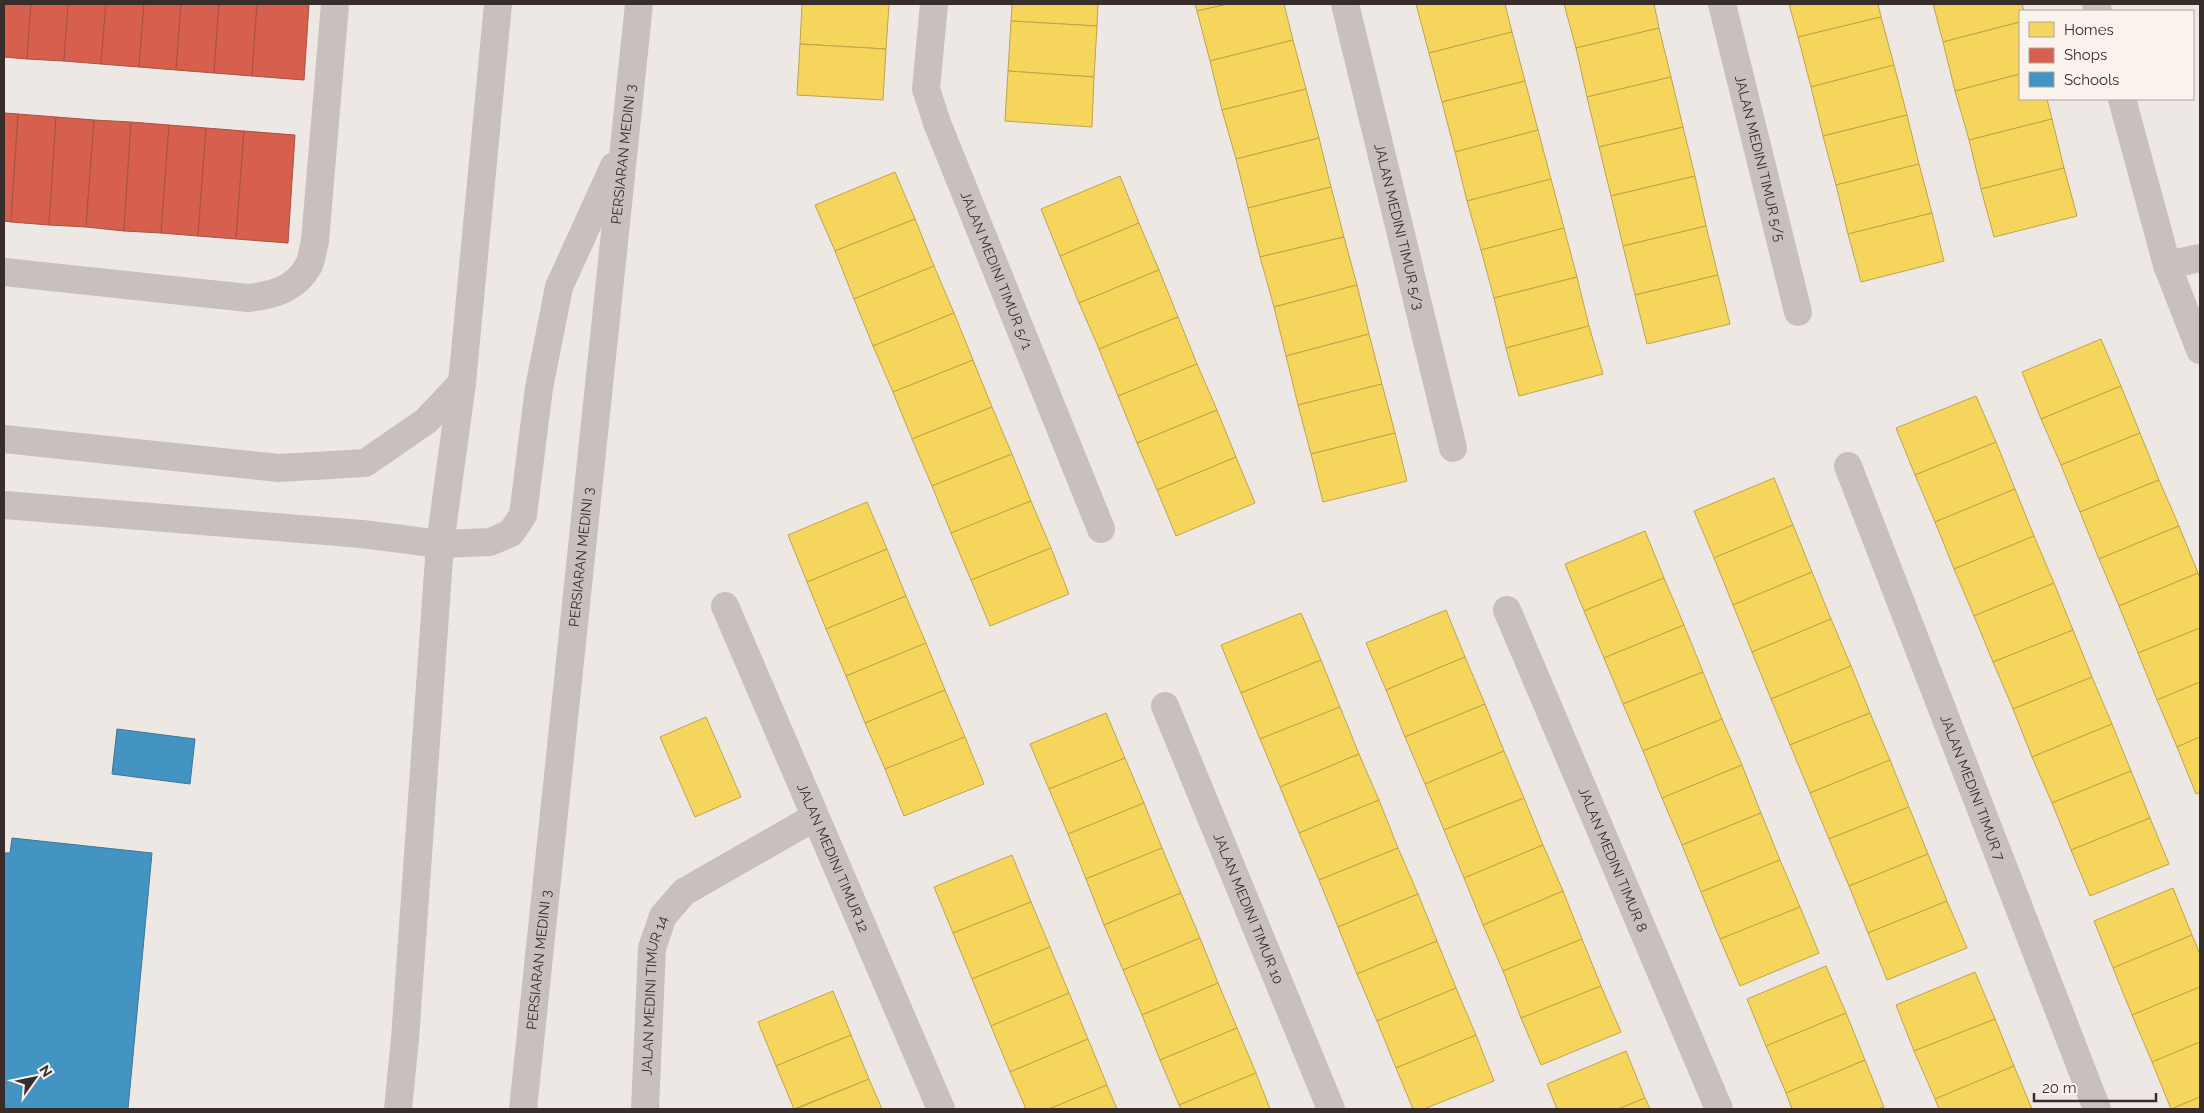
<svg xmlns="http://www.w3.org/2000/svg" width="2204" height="1113" font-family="Raleway,sans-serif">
<rect width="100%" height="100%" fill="#eee8e4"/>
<!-- homes -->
<g fill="#f6d55c" stroke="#bda34d">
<path d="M 802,4 L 889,4 L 886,49 L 800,44 Z"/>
<path d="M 1012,4 L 1098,4 L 1097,26 L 1011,21 Z"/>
<path d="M 1195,4 L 1228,4 L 1197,11 Z"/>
<path d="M 1228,4 L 1284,4 L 1293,40 L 1210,61 L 1197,11 Z"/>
<path d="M 1416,4 L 1505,4 L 1512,32 L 1429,53 Z"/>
<path d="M 1564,4 L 1654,4 L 1659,28 L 1576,48 Z"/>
<path d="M 1789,4 L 1878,4 L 1881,17 L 1798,37 Z"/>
<path d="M 1933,4 L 2022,4 L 2024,11 L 2020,11 L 2020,22 L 1943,42 Z"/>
<path d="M 1881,17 L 1894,65 L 1811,87 L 1798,37 Z"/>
<path d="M 1011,21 L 1097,26 L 1094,77 L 1008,71 Z"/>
<path d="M 2020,22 L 2020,74 L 1955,91 L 1943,42 Z"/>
<path d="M 1659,28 L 1671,77 L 1587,97 L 1576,48 Z"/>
<path d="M 1512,32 L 1525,81 L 1442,102 L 1429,53 Z"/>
<path d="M 1293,40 L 1306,89 L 1222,110 L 1210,61 Z"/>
<path d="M 800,44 L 886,49 L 883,100 L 797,95 Z"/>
<path d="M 1894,65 L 1907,115 L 1823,136 L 1811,87 Z"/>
<path d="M 1008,71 L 1094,77 L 1092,127 L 1005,121 Z"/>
<path d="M 2020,74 L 2020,99 L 2047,99 L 2052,119 L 1969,140 L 1955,91 Z"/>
<path d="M 1671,77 L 1683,127 L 1599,147 L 1587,97 Z"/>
<path d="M 1525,81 L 1538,130 L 1455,152 L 1442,102 Z"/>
<path d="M 1306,89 L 1319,138 L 1236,159 L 1222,110 Z"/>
<path d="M 1907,115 L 1919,164 L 1836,185 L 1823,136 Z"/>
<path d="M 2052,119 L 2064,168 L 1981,189 L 1969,140 Z"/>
<path d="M 1683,127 L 1695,176 L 1611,196 L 1599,147 Z"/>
<path d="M 1538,130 L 1551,179 L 1467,201 L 1455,152 Z"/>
<path d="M 1319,138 L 1331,187 L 1248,208 L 1236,159 Z"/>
<path d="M 1919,164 L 1932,213 L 1848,234 L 1836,185 Z"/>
<path d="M 2064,168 L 2077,216 L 1994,237 L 1981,189 Z"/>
<path d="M 895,172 L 915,219 L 835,251 L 815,205 Z"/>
<path d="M 1120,176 L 1139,223 L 1060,256 L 1041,209 Z"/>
<path d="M 1695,176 L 1706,226 L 1623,246 L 1611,196 Z"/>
<path d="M 1551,179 L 1564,228 L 1481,250 L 1467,201 Z"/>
<path d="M 1331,187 L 1344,237 L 1260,257 L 1248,208 Z"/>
<path d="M 1932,213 L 1944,261 L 1861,282 L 1848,234 Z"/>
<path d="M 915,219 L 934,266 L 854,299 L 835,251 Z"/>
<path d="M 1139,223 L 1159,270 L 1079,303 L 1060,256 Z"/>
<path d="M 1706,226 L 1718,275 L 1635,295 L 1623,246 Z"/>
<path d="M 1564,228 L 1577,277 L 1494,298 L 1481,250 Z"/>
<path d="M 1344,237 L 1357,285 L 1274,307 L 1260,257 Z"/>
<path d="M 934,266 L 954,313 L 873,346 L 854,299 Z"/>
<path d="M 1159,270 L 1178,317 L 1099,349 L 1079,303 Z"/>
<path d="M 1718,275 L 1730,324 L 1647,344 L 1635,295 Z"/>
<path d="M 1577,277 L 1589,326 L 1506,348 L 1494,298 Z"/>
<path d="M 1357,285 L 1369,334 L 1286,356 L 1274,307 Z"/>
<path d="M 954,313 L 973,360 L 893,392 L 873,346 Z"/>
<path d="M 1178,317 L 1197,364 L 1118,396 L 1099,349 Z"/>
<path d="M 1589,326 L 1603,374 L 1519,396 L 1506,348 Z"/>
<path d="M 1369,334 L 1382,384 L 1298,405 L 1286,356 Z"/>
<path d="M 2101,339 L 2121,386 L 2041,419 L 2022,372 Z"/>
<path d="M 973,360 L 992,407 L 912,439 L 893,392 Z"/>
<path d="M 1197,364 L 1217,410 L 1137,443 L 1118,396 Z"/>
<path d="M 1382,384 L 1395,433 L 1311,454 L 1298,405 Z"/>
<path d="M 2121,386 L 2140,433 L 2061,465 L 2041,419 Z"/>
<path d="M 1976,396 L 1996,442 L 1915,475 L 1896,428 Z"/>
<path d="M 992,407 L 1012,454 L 932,486 L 912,439 Z"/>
<path d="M 1217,410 L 1236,457 L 1157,490 L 1137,443 Z"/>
<path d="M 1395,433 L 1407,481 L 1323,502 L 1311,454 Z"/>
<path d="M 2140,433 L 2159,480 L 2080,512 L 2061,465 Z"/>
<path d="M 1996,442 L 2015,489 L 1935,522 L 1915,475 Z"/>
<path d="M 1012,454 L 1031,501 L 951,533 L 932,486 Z"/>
<path d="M 1236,457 L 1255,503 L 1176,536 L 1157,490 Z"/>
<path d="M 1774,478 L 1793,525 L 1714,558 L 1694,511 Z"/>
<path d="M 2159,480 L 2179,526 L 2099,559 L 2080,512 Z"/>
<path d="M 2015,489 L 2034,536 L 1954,569 L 1935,522 Z"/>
<path d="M 1031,501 L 1051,548 L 971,580 L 951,533 Z"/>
<path d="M 867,502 L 887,549 L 807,582 L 788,535 Z"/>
<path d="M 1793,525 L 1812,572 L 1733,605 L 1714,558 Z"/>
<path d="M 2179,526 L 2198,573 L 2119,606 L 2099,559 Z"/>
<path d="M 1645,531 L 1664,578 L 1584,611 L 1565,564 Z"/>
<path d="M 2034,536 L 2054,583 L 1974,616 L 1954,569 Z"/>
<path d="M 1051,548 L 1069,594 L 990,626 L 971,580 Z"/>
<path d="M 887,549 L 906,596 L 826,629 L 807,582 Z"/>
<path d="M 1812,572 L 1831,619 L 1752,652 L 1733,605 Z"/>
<path d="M 2198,573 L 2200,579 L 2200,628 L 2138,653 L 2119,606 Z"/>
<path d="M 1664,578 L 1684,625 L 1604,658 L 1584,611 Z"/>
<path d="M 2054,583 L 2073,630 L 1993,662 L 1974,616 Z"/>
<path d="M 906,596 L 926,643 L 846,676 L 826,629 Z"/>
<path d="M 1446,610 L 1465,657 L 1386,690 L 1366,643 Z"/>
<path d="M 1301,613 L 1321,660 L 1241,693 L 1221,645 Z"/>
<path d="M 1831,619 L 1851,666 L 1771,699 L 1752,652 Z"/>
<path d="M 1684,625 L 1703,672 L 1623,704 L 1604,658 Z"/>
<path d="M 2200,628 L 2200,682 L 2157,700 L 2138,653 Z"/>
<path d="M 2073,630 L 2092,677 L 2013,709 L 1993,662 Z"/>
<path d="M 926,643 L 945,690 L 865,723 L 846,676 Z"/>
<path d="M 1465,657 L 1485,704 L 1405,737 L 1386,690 Z"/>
<path d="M 1321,660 L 1340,707 L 1260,739 L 1241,693 Z"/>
<path d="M 1851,666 L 1870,713 L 1790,745 L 1771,699 Z"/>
<path d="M 1703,672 L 1722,719 L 1643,751 L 1623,704 Z"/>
<path d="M 2092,677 L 2112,724 L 2032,757 L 2013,709 Z"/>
<path d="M 2200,682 L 2200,737 L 2177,747 L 2157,700 Z"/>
<path d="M 945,690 L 965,737 L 885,769 L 865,723 Z"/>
<path d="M 1485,704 L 1504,751 L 1425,784 L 1405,737 Z"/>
<path d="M 1340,707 L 1359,754 L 1280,787 L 1260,739 Z"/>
<path d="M 1106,713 L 1125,758 L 1049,789 L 1030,744 Z"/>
<path d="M 1870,713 L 1890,760 L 1810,793 L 1790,745 Z"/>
<path d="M 706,717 L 741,797 L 695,817 L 660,737 Z"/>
<path d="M 1722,719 L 1742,765 L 1662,798 L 1643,751 Z"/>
<path d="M 2112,724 L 2131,771 L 2052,803 L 2032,757 Z"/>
<path d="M 965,737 L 984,784 L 904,816 L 885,769 Z"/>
<path d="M 2200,737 L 2200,792 L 2196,794 L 2177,747 Z"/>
<path d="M 1504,751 L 1524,798 L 1444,830 L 1425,784 Z"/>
<path d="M 1359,754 L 1379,800 L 1299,833 L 1280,787 Z"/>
<path d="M 1125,758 L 1144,803 L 1068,834 L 1049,789 Z"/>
<path d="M 1890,760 L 1909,807 L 1829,839 L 1810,793 Z"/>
<path d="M 1742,765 L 1761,813 L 1682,845 L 1662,798 Z"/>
<path d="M 2131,771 L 2150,818 L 2071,850 L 2052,803 Z"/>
<path d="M 1524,798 L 1543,845 L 1464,878 L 1444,830 Z"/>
<path d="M 1379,800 L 1398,848 L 1319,880 L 1299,833 Z"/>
<path d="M 1144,803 L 1162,848 L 1086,879 L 1068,834 Z"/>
<path d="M 1909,807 L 1928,854 L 1849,886 L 1829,839 Z"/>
<path d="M 1761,813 L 1780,860 L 1701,892 L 1682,845 Z"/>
<path d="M 2150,818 L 2169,864 L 2090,896 L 2071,850 Z"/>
<path d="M 1543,845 L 1563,891 L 1483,925 L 1464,878 Z"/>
<path d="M 1162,848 L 1181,893 L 1104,925 L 1086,879 Z"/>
<path d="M 1398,848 L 1418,894 L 1338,927 L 1319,880 Z"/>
<path d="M 1928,854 L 1947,901 L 1868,933 L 1849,886 Z"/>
<path d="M 1012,855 L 1031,902 L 953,933 L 934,887 Z"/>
<path d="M 1780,860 L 1800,907 L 1720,939 L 1701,892 Z"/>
<path d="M 2173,888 L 2192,935 L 2113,968 L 2094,921 Z"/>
<path d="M 1563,891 L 1582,939 L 1503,971 L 1483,925 Z"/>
<path d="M 1181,893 L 1200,938 L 1123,970 L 1104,925 Z"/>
<path d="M 1418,894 L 1437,941 L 1357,974 L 1338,927 Z"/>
<path d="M 1947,901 L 1967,948 L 1887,980 L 1868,933 Z"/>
<path d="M 1031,902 L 1050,947 L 972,979 L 953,933 Z"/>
<path d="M 1800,907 L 1819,953 L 1740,986 L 1720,939 Z"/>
<path d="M 2192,935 L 2200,954 L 2200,987 L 2132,1015 L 2113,968 Z"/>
<path d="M 1200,938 L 1218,983 L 1142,1015 L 1123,970 Z"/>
<path d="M 1582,939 L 1601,986 L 1521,1018 L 1503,971 Z"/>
<path d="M 1437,941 L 1456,988 L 1377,1021 L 1357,974 Z"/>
<path d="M 1050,947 L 1069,993 L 991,1026 L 972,979 Z"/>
<path d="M 1826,966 L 1846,1013 L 1766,1046 L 1747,999 Z"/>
<path d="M 1975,972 L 1995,1019 L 1914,1051 L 1896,1005 Z"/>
<path d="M 1218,983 L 1237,1028 L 1160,1060 L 1142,1015 Z"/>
<path d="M 1601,986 L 1621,1032 L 1541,1065 L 1521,1018 Z"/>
<path d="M 2200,987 L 2200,1042 L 2152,1062 L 2132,1015 Z"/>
<path d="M 1456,988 L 1476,1035 L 1396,1068 L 1377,1021 Z"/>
<path d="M 833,991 L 851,1035 L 776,1066 L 758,1022 Z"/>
<path d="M 1069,993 L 1088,1039 L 1010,1072 L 991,1026 Z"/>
<path d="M 1846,1013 L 1865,1060 L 1786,1093 L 1766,1046 Z"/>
<path d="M 1995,1019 L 2014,1066 L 1935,1099 L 1914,1051 Z"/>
<path d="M 1237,1028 L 1256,1073 L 1179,1105 L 1160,1060 Z"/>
<path d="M 851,1035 L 869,1079 L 794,1109 L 776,1066 Z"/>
<path d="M 1476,1035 L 1494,1081 L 1424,1109 L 1413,1109 L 1396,1068 Z"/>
<path d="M 1088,1039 L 1107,1085 L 1049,1109 L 1026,1109 L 1010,1072 Z"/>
<path d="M 2200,1042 L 2200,1097 L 2171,1109 L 2152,1062 Z"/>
<path d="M 1626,1051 L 1645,1098 L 1618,1109 L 1557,1109 L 1547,1084 Z"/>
<path d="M 1865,1060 L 1884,1107 L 1878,1109 L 1792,1109 L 1786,1093 Z"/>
<path d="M 2014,1066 L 2032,1109 L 1939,1109 L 1935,1099 Z"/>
<path d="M 1256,1073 L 1270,1109 L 1181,1109 L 1179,1105 Z"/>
<path d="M 869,1079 L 882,1109 L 796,1109 Z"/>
<path d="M 1107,1085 L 1117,1109 L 1049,1109 Z"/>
<path d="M 2200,1097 L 2200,1109 L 2171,1109 Z"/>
<path d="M 1645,1098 L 1650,1109 L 1618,1109 Z"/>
</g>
<!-- shops -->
<g fill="#d6604d" stroke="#a75143">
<path d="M 4,4 L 31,4 L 27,59 L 4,57 Z"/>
<path d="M 31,4 L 68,4 L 64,61 L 27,59 Z"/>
<path d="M 68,4 L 106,4 L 101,64 L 64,61 Z"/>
<path d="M 106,4 L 144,4 L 139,67 L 101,64 Z"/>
<path d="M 144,4 L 181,4 L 176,70 L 139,67 Z"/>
<path d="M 181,4 L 219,4 L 214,73 L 176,70 Z"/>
<path d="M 219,4 L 257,4 L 252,76 L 214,73 Z"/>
<path d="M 257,4 L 309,4 L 304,80 L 252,76 Z"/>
<path d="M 4,113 L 18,114 L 11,222 L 4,221 Z"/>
<path d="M 18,114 L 56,117 L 49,225 L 11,222 Z"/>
<path d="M 56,117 L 94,120 L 86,227 L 49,225 Z"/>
<path d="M 94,120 L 131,122 L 124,231 L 86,227 Z"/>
<path d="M 131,122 L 169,125 L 161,233 L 124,231 Z"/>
<path d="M 169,125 L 206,128 L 198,236 L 161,233 Z"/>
<path d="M 206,128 L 244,131 L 236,239 L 198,236 Z"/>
<path d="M 244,131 L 295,135 L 288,243 L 236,239 Z"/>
</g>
<!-- schools -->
<g fill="#4393c3" stroke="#407495">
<path d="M 117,729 L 195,739 L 190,784 L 112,774 Z"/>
<path d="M 12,838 L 152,853 L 128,1109 L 4,1109 L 4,853 L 10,853 Z"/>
</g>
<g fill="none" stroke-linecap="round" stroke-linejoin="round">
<!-- minor -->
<g stroke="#c8c0bd" stroke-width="28">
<path id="s1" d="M 934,4 L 926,89 L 937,123 L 1101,529"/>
<path id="s2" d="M 1345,4 L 1453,448"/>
<path id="s3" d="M 1722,4 L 1798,312"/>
<path d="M 2096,4 L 2098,11"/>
<path d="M 2122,99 L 2167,265 L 2200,350"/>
<path d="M 2167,265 L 2200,258"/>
<path d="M 4,272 L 248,298 C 273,295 295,290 309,265 C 312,258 313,249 315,241 L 335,4"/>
<path d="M 4,439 L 279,468 L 365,463 L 426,421 L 462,383"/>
<path id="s4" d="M 1848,466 L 2097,1109"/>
<path d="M 4,505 L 362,534 L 440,544"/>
<path id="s5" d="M 725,606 L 941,1109"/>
<path id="s6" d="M 1507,610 L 1719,1109"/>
<path id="s7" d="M 1165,706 L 1331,1109"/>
<path id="s8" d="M 645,1109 L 652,948 L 663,916 L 684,892 L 815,817"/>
</g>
<!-- tertiary -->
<g stroke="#c8c0bd" stroke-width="28">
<path d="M 440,544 L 490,542 L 511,533 L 523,515 L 539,388 L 559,287 L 614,166"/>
<path d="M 398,1109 L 405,1039 L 440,544 L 462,383 L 498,4"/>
<path id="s9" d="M 523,1109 L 639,4"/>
</g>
</g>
<g text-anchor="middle" stroke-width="5" stroke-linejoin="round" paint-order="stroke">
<!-- street labels -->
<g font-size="14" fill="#392d2b" stroke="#faf2ed">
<text dy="5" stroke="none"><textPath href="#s9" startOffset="960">PERSIARAN MEDINI 3</textPath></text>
<text dy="5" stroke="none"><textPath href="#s3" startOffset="159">JALAN MEDINI TIMUR 5/5</textPath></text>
<text dy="5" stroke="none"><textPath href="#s2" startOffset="229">JALAN MEDINI TIMUR 5/3</textPath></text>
<text dy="5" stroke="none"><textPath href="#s1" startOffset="280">JALAN MEDINI TIMUR 5/1</textPath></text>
<text dy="5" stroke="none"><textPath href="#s9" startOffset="555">PERSIARAN MEDINI 3</textPath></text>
<text dy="5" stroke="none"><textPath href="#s4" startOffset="345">JALAN MEDINI TIMUR 7</textPath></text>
<text dy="5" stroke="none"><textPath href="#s5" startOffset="274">JALAN MEDINI TIMUR 12</textPath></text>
<text dy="5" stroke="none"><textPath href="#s6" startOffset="271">JALAN MEDINI TIMUR 8</textPath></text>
<text dy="5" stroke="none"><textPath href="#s7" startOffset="219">JALAN MEDINI TIMUR 10</textPath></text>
<text dy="5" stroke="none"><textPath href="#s9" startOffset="150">PERSIARAN MEDINI 3</textPath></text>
<text dy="5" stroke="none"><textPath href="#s8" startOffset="114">JALAN MEDINI TIMUR 14</textPath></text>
</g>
</g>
<!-- border -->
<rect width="2204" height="1113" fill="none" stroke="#392d2b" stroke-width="10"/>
<!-- legend -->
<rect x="2019" y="10" width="175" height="90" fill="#faf2ed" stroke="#ada39f"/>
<rect x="2029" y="22" width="25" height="15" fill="#f6d55c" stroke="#ada39f"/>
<text x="2064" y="35" font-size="15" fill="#392d2b">Homes</text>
<rect x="2029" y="48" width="25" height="15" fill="#d6604d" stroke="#ada39f"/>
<text x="2064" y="60" font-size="15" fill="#392d2b">Shops</text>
<rect x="2029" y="72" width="25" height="15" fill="#4393c3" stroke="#ada39f"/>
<text x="2064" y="85" font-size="15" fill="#392d2b">Schools</text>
<!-- north arrow -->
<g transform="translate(35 1078) rotate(57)" stroke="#faf2ed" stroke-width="4" paint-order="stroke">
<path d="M0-4L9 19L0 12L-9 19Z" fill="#392d2b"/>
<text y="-8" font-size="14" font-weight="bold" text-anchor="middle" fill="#392d2b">N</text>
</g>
<!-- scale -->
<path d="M2034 1093v8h122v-8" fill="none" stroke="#392d2b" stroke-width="2.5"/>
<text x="2042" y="1093" font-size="15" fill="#392d2b" stroke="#faf2ed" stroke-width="4" paint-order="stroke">20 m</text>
</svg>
